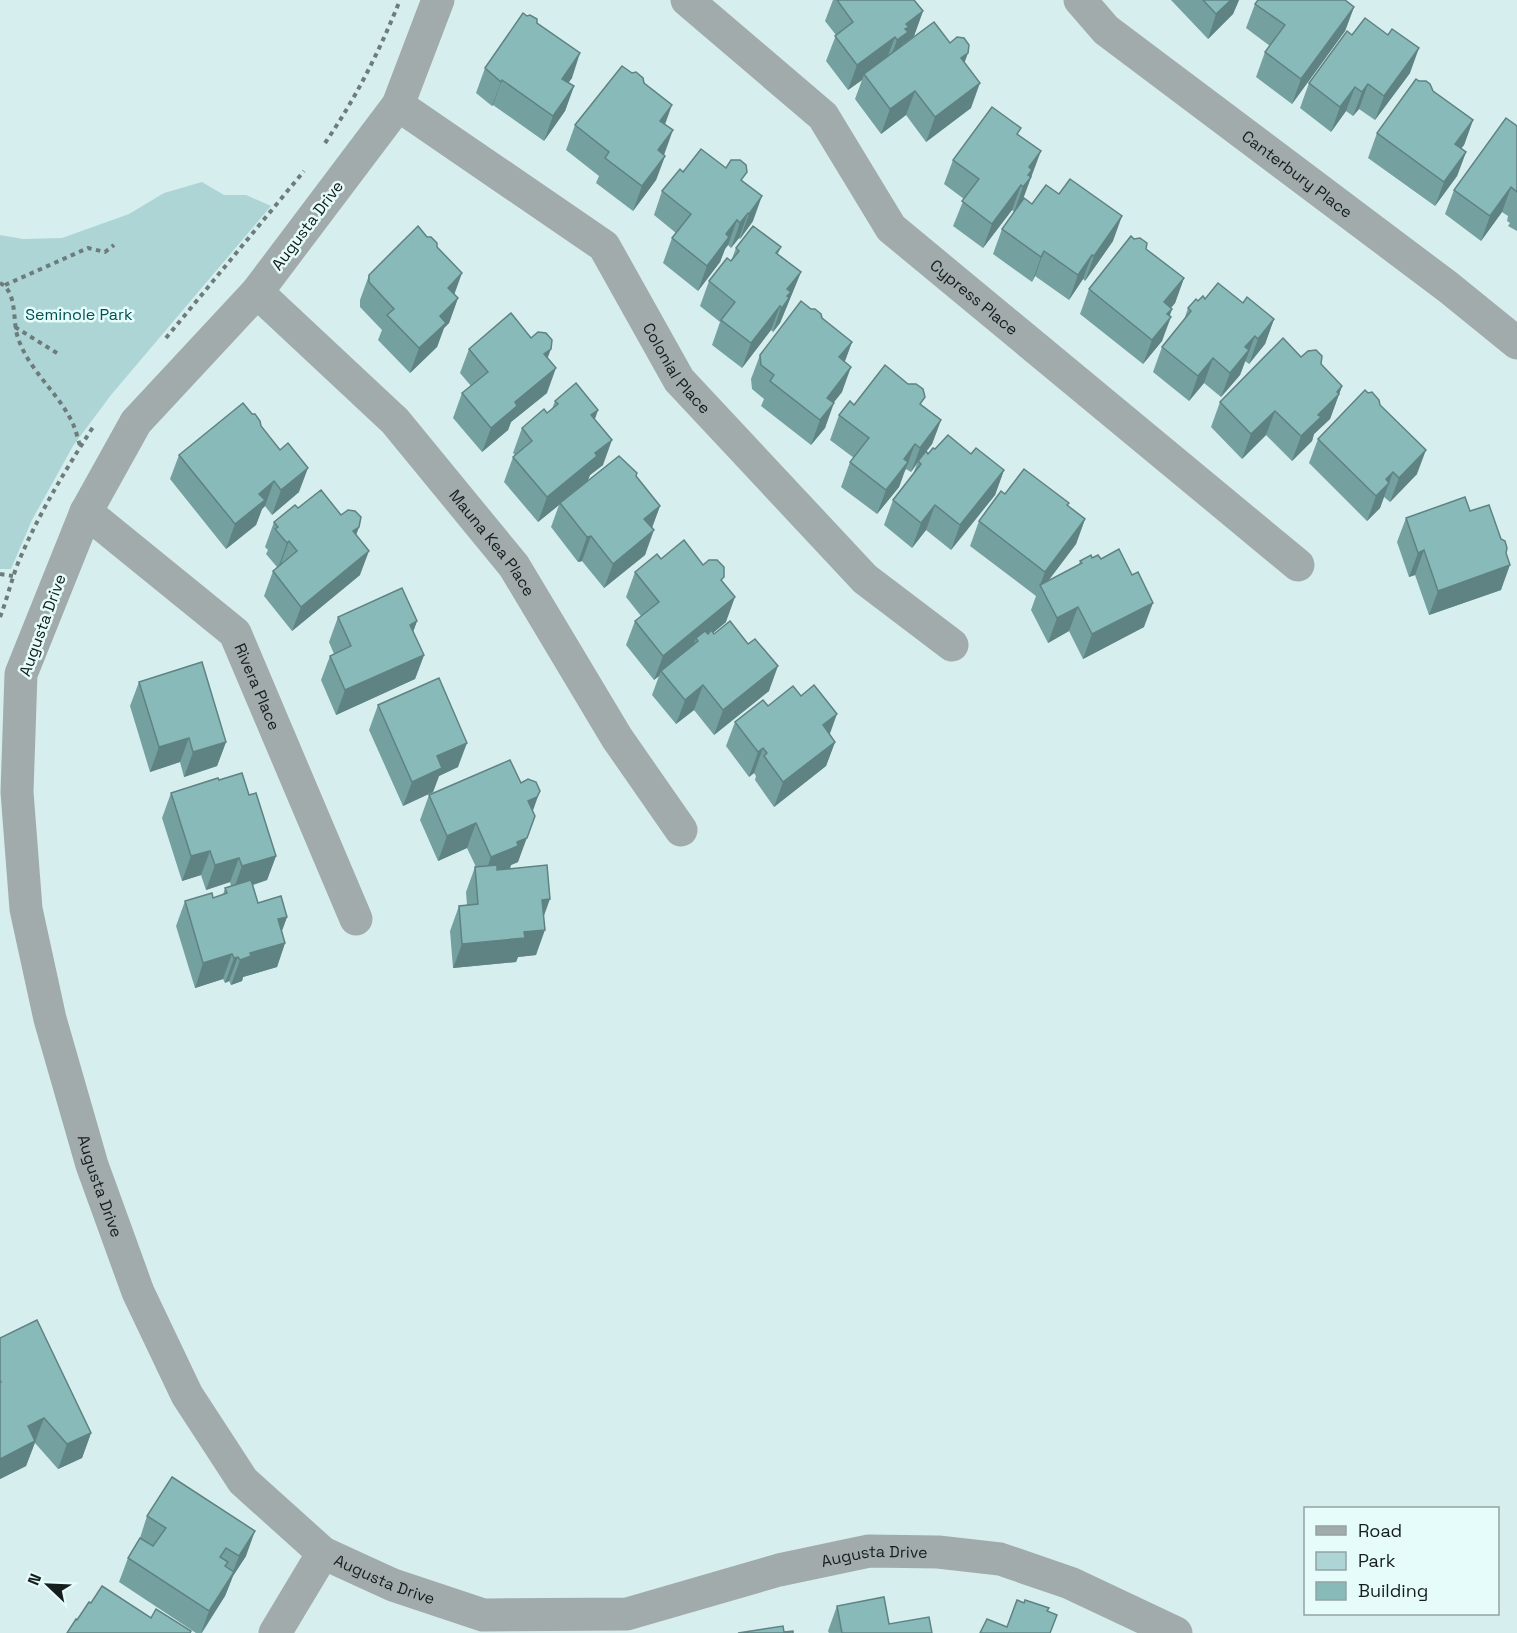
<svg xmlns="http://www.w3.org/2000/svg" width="1517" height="1633" font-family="'Space Grotesk',sans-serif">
<rect width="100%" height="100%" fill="#d7eeee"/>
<!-- green -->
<path fill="#add5d5" d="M 202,182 L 224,195 L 246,195 L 271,206 L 111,395 L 73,446 L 32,520 L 11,569 L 0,569 L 0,235 L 23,239 L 62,238 L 129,214 L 164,193 Z"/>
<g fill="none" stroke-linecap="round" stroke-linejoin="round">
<!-- path -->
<g stroke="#6d7c7b" stroke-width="4" stroke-dasharray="4.5 4.5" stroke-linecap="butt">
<path d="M 325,143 C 356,98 380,50 400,0"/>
<path d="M 0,283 C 18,292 12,321 18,338 C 29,371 59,393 73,424 C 76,431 78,439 80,446"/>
<path d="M 5,285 L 88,248 L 105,252 L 114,245"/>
<path d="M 15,327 L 60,355"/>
<path d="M 166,338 L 304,171"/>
<path d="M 0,574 L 13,576"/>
<path d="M 0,617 C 8,597 12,576 21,556 C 42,508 65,471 93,427"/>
</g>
<!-- minor -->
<g stroke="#a2abab" stroke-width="33">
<path id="s1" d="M 438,0 L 398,105 L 257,292 L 136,422 L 86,512 L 21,674 L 17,792 L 26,909 L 50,1019 L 92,1165 L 138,1292 L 187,1395 L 243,1481 L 323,1553 L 393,1585 L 483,1615 L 627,1614 L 779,1570 L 869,1551 L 938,1552 L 1000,1559 L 1070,1583 L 1176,1633"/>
<path id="s2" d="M 687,0 L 823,116 L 891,228 L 1298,565"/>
<path id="s3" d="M 1080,0 L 1106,30 L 1448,287 L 1517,343"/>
<path id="s4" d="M 398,105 L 604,246 L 679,380 L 865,579 L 952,645"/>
<path id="s5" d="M 257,292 L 395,421 L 514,566 L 617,738 L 681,830"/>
<path id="s6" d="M 86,512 L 235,633 L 356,919"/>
<path d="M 275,1633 L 323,1553"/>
</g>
</g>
<!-- wall -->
<g fill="#75a0a0">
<path d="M 833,0 L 914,0 L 923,11 L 914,36 L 903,45 L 965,62 L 971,108 L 926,142 L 906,115 L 881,134 L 855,99 L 862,80 L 848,90 L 826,61 L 836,35 L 825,21 Z"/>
<path d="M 1171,0 L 1239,0 L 1233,14 L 1208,39 Z"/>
<path d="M 1255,4 L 1354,7 L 1345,31 L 1292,104 L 1256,77 L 1265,52 L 1270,46 L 1246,28 Z"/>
<path d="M 537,23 L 572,78 L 568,83 L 574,86 L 565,111 L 544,141 L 493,105 L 492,106 L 476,93 L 485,68 Z"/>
<path d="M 1410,73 L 1375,120 L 1359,109 L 1353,116 L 1346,111 L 1331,132 L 1300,108 L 1309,83 Z"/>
<path d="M 644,83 L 665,125 L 664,154 L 665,156 L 656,180 L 633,211 L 596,183 L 599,176 L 566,150 L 575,125 Z"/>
<path d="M 1433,91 L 1473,120 L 1464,145 L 1461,148 L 1466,152 L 1457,176 L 1435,206 L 1368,158 L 1377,133 Z"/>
<path d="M 1517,126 L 1517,231 L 1508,226 L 1510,223 L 1507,221 L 1508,216 L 1502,212 L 1481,241 L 1445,214 L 1454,190 Z"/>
<path d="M 1019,135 L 1032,175 L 1022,201 L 1032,204 L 1113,241 L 1085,281 L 1083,279 L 1069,300 L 1035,276 L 1032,282 L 993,254 L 1002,229 L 1014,212 L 1012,210 L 983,248 L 953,226 L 964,199 L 944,184 L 953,160 Z"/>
<path d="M 744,182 L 753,221 L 740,239 L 739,238 L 731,248 L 728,245 L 725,249 L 720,262 L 698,291 L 663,263 L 672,238 L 676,233 L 654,215 L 662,191 Z"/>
<path d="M 437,247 L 455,295 L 458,298 L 449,323 L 444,328 L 437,347 L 410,373 L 378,340 L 382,330 L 360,307 L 360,300 L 369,275 Z"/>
<path d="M 781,247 L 778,254 L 801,272 L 780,323 L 773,332 L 771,330 L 742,368 L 712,345 L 720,322 L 700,306 L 709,281 L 731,261 L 736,248 Z"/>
<path d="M 1146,249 L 1184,278 L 1175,303 L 1171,308 L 1172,309 L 1162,341 L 1143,364 L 1080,314 L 1089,289 Z"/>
<path d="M 1205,299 L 1243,303 L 1274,319 L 1265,344 L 1249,364 L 1245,361 L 1240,375 L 1221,397 L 1204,383 L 1189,401 L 1153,372 L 1162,347 L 1184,320 L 1188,308 L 1198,301 Z"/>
<path d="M 822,318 L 852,342 L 845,361 L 842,392 L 833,403 L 825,428 L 811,445 L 761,406 L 764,399 L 752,389 L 751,379 L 760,355 Z"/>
<path d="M 469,349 L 548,358 L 547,393 L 511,422 L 508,430 L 482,452 L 453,418 L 462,393 L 471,386 L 460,373 Z"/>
<path d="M 1301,357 L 1321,364 L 1342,386 L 1330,419 L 1314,434 L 1312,441 L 1292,461 L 1266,435 L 1242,459 L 1211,427 L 1220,402 Z"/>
<path d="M 555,401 L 598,410 L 595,419 L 603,465 L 590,475 L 588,480 L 636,476 L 660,506 L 652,528 L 645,555 L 604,588 L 582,561 L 578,562 L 551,527 L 559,505 L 538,522 L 504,482 L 513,457 L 515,455 L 513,453 L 522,428 L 547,413 L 552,409 Z"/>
<path d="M 854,405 L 922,405 L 941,420 L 932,444 L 926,452 L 928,454 L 935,449 L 971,454 L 1004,470 L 995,495 L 951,550 L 926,530 L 912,548 L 884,525 L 893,500 L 913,474 L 917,464 L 911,472 L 906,469 L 904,472 L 899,487 L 877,514 L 841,487 L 850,462 L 854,458 L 830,440 L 839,415 Z"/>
<path d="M 1380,405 L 1417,474 L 1390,502 L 1384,497 L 1380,508 L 1367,521 L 1309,463 L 1318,439 Z"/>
<path d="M 261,426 L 299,492 L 272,515 L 265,506 L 262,509 L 256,525 L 226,549 L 170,479 L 179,455 Z"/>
<path d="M 1005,494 L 1068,506 L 1085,519 L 1076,544 L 1048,581 L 1079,565 L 1080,561 L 1092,558 L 1144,627 L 1083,659 L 1069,631 L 1048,643 L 1031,610 L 1036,596 L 970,546 L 979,521 Z"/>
<path d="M 298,508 L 341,515 L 359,527 L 356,535 L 360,575 L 292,631 L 264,596 L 273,571 L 277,567 L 266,554 L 268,550 L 265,547 L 274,522 Z"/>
<path d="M 1470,511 L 1506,553 L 1501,590 L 1429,615 L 1415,575 L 1409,577 L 1397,542 L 1406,518 Z"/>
<path d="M 661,559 L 703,565 L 723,582 L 726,622 L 713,633 L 769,691 L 714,735 L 694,710 L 676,724 L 652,695 L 659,676 L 654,680 L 626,645 L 635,621 L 641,616 L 626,597 L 635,572 Z"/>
<path d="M 338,617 L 417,621 L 413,632 L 424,655 L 415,679 L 336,715 L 321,680 L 330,656 L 334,654 L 329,642 Z"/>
<path d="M 139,682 L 226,742 L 217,766 L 184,777 L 180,762 L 150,772 L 130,706 Z"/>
<path d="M 378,705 L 458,767 L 439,776 L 433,792 L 403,806 L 369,730 Z"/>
<path d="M 768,706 L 830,734 L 835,742 L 826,766 L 774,807 L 755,780 L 756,776 L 754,773 L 749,777 L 726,746 L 735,722 Z"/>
<path d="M 219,780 L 249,795 L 276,856 L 267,880 L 253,885 L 258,903 L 287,917 L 282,931 L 285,943 L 277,967 L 243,977 L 242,981 L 231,985 L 229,981 L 225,983 L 223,979 L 195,988 L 176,926 L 185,901 L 213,898 L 223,895 L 225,888 L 231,886 L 230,882 L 206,890 L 201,875 L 182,881 L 162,818 L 171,793 Z"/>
<path d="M 429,795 L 533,811 L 518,862 L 511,865 L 510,869 L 544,916 L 536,955 L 518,957 L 516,962 L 453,968 L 450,931 L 459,906 L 467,905 L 466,892 L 475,867 L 476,867 L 467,848 L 438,861 L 420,820 Z"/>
<path d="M 0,1338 L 91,1433 L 82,1458 L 58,1469 L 35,1443 L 26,1466 L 0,1479 Z"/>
<path d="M 147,1516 L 246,1556 L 233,1576 L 225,1596 L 202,1633 L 196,1633 L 119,1582 L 128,1558 L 139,1541 Z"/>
<path d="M 837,1606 L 889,1624 L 932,1633 L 829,1633 L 828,1631 Z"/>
</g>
<!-- shaded-wall -->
<g fill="#5f8282">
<path d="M 1230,0 L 1239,0 L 1233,14 L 1208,39 L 1216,14 Z"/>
<path d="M 1354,7 L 1345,31 L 1292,104 L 1301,79 Z"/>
<path d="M 923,11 L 914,36 L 903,44 L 899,56 L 888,64 L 897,40 L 906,24 Z"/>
<path d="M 895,37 L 886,61 L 864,74 L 862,80 L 848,90 L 857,65 Z"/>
<path d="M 1419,48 L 1410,73 L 1375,120 L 1384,96 Z"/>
<path d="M 580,53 L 572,78 L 553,103 L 562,79 Z"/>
<path d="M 968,53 L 959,78 L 961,58 Z"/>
<path d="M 502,80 L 493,105 L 492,106 L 501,82 Z"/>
<path d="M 980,83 L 971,108 L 926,142 L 935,117 Z"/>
<path d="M 1368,84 L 1359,109 L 1353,116 L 1362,92 Z"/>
<path d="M 574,86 L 565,111 L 544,141 L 553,116 Z"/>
<path d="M 1355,87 L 1346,111 L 1331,132 L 1340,107 Z"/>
<path d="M 915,91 L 906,115 L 881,134 L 890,109 Z"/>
<path d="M 672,105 L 663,130 L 660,121 Z"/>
<path d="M 1473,120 L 1464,145 L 1446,168 L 1455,144 Z"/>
<path d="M 673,130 L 664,155 L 658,150 Z"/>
<path d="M 1041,151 L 1032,175 L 1027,182 L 1031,177 L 1022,202 L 1014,212 L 1023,187 L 1029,167 Z"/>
<path d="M 1466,152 L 1457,176 L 1435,206 L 1444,182 Z"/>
<path d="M 665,156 L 656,180 L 633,211 L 642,186 Z"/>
<path d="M 1021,185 L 1012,210 L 983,248 L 992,224 Z"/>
<path d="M 1511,187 L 1502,212 L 1481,241 L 1490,216 Z"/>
<path d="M 762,196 L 753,221 L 740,239 L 749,214 Z"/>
<path d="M 748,213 L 739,238 L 731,248 L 740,223 Z"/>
<path d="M 1122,216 L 1113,241 L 1085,281 L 1094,256 Z"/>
<path d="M 737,220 L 728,245 L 725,249 L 720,262 L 698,291 L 707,266 L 726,234 Z"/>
<path d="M 1044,251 L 1035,276 L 1032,282 L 1041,257 Z"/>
<path d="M 1092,255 L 1083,279 L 1069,300 L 1078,275 Z"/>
<path d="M 801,272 L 780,323 L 773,332 L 787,289 Z"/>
<path d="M 462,273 L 453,298 L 448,288 Z"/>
<path d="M 1184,278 L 1175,303 L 1155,327 L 1164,302 Z"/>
<path d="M 458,298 L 449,323 L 444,328 L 437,347 L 410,373 L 419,348 L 440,316 Z"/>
<path d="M 780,306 L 771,330 L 742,368 L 751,343 Z"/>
<path d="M 1172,309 L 1167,321 L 1171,317 L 1162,341 L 1143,364 L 1152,340 L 1167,314 Z"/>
<path d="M 1274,319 L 1265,344 L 1249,364 L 1258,339 Z"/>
<path d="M 1255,336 L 1240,375 L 1221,397 L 1230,373 L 1245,347 Z"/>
<path d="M 852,342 L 843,366 L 839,357 Z"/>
<path d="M 551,349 L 542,373 L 544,354 Z"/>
<path d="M 1213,358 L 1204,383 L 1189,401 L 1198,376 Z"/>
<path d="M 851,367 L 842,392 L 820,420 L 827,398 Z"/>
<path d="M 556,368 L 547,393 L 511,422 L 508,430 L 482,452 L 491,428 L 515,402 Z"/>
<path d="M 1342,386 L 1330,419 L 1314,434 L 1312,441 L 1292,461 L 1301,436 Z"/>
<path d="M 834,403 L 825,428 L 811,445 L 820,420 Z"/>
<path d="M 598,410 L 589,434 L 591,415 Z"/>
<path d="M 1275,411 L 1266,435 L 1242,459 L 1251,434 Z"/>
<path d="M 941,420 L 932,444 L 918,462 L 918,461 L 911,472 L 920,448 Z"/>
<path d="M 612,440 L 603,465 L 590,475 L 588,480 L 560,503 L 559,505 L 538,522 L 547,497 L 595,453 Z"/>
<path d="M 915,444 L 899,487 L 877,514 L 886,490 L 904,459 Z"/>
<path d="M 1426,450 L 1417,474 L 1390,502 L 1399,478 Z"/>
<path d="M 308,468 L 299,492 L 272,515 L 281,490 Z"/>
<path d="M 1004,470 L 995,495 L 951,550 L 960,525 Z"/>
<path d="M 1393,472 L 1380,508 L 1367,521 L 1376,496 L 1386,479 Z"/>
<path d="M 274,481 L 265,506 L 262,509 L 256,525 L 226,549 L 235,524 L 259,494 Z"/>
<path d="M 935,505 L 926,530 L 912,548 L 921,523 Z"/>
<path d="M 660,506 L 651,530 L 644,519 Z"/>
<path d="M 1085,519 L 1076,544 L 1042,589 L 1040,585 L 1045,572 Z"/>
<path d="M 359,527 L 350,551 L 353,531 Z"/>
<path d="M 654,530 L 645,555 L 604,588 L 613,564 Z"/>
<path d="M 591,536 L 582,561 L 578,562 L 587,537 Z"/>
<path d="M 289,541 L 280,566 L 278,568 L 287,543 Z"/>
<path d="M 1424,550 L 1415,575 L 1409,577 L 1418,553 Z"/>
<path d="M 369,551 L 360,575 L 292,631 L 301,607 Z"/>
<path d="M 1510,565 L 1501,590 L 1429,615 L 1438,591 Z"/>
<path d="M 735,597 L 726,622 L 696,647 L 698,641 L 696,638 L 692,650 L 661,671 L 659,676 L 654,680 L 663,656 Z"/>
<path d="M 1153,603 L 1144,627 L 1083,659 L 1092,634 Z"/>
<path d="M 1078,607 L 1069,631 L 1048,643 L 1057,618 Z"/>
<path d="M 417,621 L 408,646 L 410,625 Z"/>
<path d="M 424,655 L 415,679 L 336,715 L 345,690 Z"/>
<path d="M 778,666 L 769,691 L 714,735 L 723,710 Z"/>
<path d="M 703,685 L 694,710 L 676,724 L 685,700 Z"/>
<path d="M 837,714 L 828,739 L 823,725 Z"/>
<path d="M 189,738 L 180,762 L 150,772 L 159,747 Z"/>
<path d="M 226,742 L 217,766 L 184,777 L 193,752 Z"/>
<path d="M 835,742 L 826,766 L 774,807 L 783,782 Z"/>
<path d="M 467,743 L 458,767 L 439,776 L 433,792 L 403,806 L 412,782 L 437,756 Z"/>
<path d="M 763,748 L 754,773 L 749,777 L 758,752 Z"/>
<path d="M 540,791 L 531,816 L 528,801 Z"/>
<path d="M 535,816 L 518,862 L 511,865 L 509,870 L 482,882 L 491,857 L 517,842 Z"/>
<path d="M 476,823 L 467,848 L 438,861 L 447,836 Z"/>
<path d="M 210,851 L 201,875 L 182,881 L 191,856 Z"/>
<path d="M 276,856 L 267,880 L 233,891 L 242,866 Z"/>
<path d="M 239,858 L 230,882 L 206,890 L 215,865 Z"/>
<path d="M 550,899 L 541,924 L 542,900 Z"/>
<path d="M 287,917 L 278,941 L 278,919 Z"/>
<path d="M 545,930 L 536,955 L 518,957 L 516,962 L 453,968 L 462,944 L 524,932 Z"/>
<path d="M 285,943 L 277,967 L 243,977 L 242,981 L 231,985 L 240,960 L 250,953 Z"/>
<path d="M 232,954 L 223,979 L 195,988 L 203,963 Z"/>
<path d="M 238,957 L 229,981 L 225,983 L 234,958 Z"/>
<path d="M 44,1418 L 26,1466 L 0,1479 L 0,1459 L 28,1426 Z"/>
<path d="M 91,1433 L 82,1458 L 58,1469 L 67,1444 Z"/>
<path d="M 255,1531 L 246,1556 L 233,1576 L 225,1596 L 201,1633 L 209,1611 L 231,1577 L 239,1556 Z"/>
</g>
<!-- building -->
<g fill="#88baba" stroke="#5f8282" stroke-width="1.5">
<path d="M 837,0 L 914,0 L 923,11 L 906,24 L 909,27 L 905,29 L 908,32 L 897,40 L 895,37 L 857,65 L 835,36 L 853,22 Z"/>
<path d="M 1203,0 L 1231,0 L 1216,14 Z"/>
<path d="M 1258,0 L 1345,0 L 1354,7 L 1301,79 L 1265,52 L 1285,25 L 1255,4 Z"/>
<path d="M 523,13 L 527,16 L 530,15 L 537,19 L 537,23 L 580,53 L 562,79 L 574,86 L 553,116 L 502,80 L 501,82 L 485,68 Z"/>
<path d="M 1365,18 L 1388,35 L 1392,29 L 1419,48 L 1384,96 L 1368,84 L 1362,92 L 1355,87 L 1340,107 L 1309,83 L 1347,31 L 1352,35 Z"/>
<path d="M 934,22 L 950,43 L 957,37 L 964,38 L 969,45 L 968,53 L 961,58 L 980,83 L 935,117 L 915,91 L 890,109 L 864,74 Z"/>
<path d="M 622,66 L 632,73 L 636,72 L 643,78 L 644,83 L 672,105 L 660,121 L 673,130 L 658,150 L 665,156 L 642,186 L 605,158 L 609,152 L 575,125 Z"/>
<path d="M 1416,79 L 1419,81 L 1426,81 L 1430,84 L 1433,91 L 1473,120 L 1455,144 L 1466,152 L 1444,182 L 1377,133 Z"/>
<path d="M 992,107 L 1021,128 L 1017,134 L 1041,151 L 1029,167 L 1032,170 L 1028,175 L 1031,177 L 1023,187 L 1021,185 L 992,224 L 962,201 L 979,179 L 953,160 Z"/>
<path d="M 1506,118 L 1517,126 L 1517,192 L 1511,187 L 1490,216 L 1454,190 Z"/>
<path d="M 701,149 L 726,168 L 731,160 L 740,160 L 746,165 L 747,172 L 741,180 L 762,196 L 749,214 L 748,213 L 740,223 L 737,220 L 726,234 L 729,237 L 707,266 L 672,238 L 691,214 L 662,191 L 680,169 L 683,172 Z"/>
<path d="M 1070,179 L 1122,216 L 1094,256 L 1092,255 L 1078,275 L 1044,251 L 1041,257 L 1002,229 L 1024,198 L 1032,204 L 1046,185 L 1059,194 Z"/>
<path d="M 418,226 L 427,237 L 431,237 L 437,243 L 437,247 L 462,273 L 448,288 L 458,298 L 440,316 L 446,323 L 419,348 L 387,315 L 394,309 L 369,282 L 369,275 Z"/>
<path d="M 753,226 L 781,247 L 776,253 L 801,272 L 787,289 L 791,292 L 787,296 L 789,298 L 782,308 L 780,306 L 751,343 L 721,320 L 735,302 L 709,281 L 727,258 L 731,261 L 739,251 L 736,248 Z"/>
<path d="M 1131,236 L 1134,239 L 1140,238 L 1147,243 L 1146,249 L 1184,278 L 1164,302 L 1172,309 L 1167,314 L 1171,317 L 1152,340 L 1089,289 Z"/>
<path d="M 1218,283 L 1243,303 L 1247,297 L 1274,319 L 1258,339 L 1255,336 L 1245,347 L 1249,350 L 1230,373 L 1213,358 L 1198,376 L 1162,347 L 1191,311 L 1188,308 L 1196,299 L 1198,301 L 1203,296 L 1205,299 Z"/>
<path d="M 801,301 L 811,309 L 815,309 L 821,314 L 822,318 L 852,342 L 839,357 L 851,367 L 827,398 L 834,403 L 820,420 L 770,381 L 774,375 L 761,365 L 760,355 Z"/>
<path d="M 511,313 L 531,338 L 538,332 L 546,333 L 552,340 L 551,349 L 544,354 L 556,368 L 515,402 L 517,406 L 491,428 L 462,393 L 488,372 L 469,349 Z"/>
<path d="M 1283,338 L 1301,357 L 1308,351 L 1316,350 L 1322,356 L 1321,364 L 1342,386 L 1337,392 L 1339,394 L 1318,415 L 1321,417 L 1301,436 L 1275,411 L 1251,434 L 1220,402 Z"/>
<path d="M 885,365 L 908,384 L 916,384 L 923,389 L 925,397 L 920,404 L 941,420 L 920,448 L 915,444 L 904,459 L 908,462 L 886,490 L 850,462 L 869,438 L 839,415 L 850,401 L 854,405 Z"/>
<path d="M 576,383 L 598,410 L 591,415 L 612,440 L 595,453 L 597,456 L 547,497 L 513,457 L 532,441 L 522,428 L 544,409 L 547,413 L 558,404 L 555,401 Z"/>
<path d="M 1365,390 L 1368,393 L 1372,392 L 1379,400 L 1380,405 L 1426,450 L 1399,478 L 1393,472 L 1386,479 L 1389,483 L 1376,496 L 1318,439 Z"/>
<path d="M 243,403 L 252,414 L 255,414 L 260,421 L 261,426 L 280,450 L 288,443 L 308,468 L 281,490 L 274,481 L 259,494 L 265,500 L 235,524 L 179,455 Z"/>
<path d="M 948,435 L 971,454 L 976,448 L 1004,470 L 960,525 L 935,505 L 921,523 L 893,500 L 921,464 L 918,461 L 926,451 L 928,454 L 933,448 L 935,449 Z"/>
<path d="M 619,456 L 637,473 L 636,476 L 660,506 L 644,519 L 654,530 L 613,564 L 591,536 L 587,537 L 560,503 Z"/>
<path d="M 1024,469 L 1069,503 L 1067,505 L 1085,519 L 1045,572 L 979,521 L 1001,491 L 1005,494 Z"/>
<path d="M 321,490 L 341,515 L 348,510 L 355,511 L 361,517 L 359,527 L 353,531 L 369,551 L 301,607 L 273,571 L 297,551 L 289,541 L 287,543 L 275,529 L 278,527 L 274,522 L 295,505 L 298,508 Z"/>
<path d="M 1465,497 L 1470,511 L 1489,505 L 1501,539 L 1505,541 L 1507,548 L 1506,553 L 1510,565 L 1438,591 L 1424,550 L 1418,553 L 1406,518 Z"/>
<path d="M 684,540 L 703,565 L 709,560 L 717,560 L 724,567 L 724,577 L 721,580 L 735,597 L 663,656 L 635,621 L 659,602 L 635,572 L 657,554 L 661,559 Z"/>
<path d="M 1119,549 L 1132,575 L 1138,572 L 1153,603 L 1092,634 L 1078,607 L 1057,618 L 1040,585 L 1082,563 L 1080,561 L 1091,555 L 1092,558 L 1098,555 L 1101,559 Z"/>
<path d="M 402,588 L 417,621 L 410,625 L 424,655 L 345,690 L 330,656 L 351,646 L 338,617 Z"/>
<path d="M 730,621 L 748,644 L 755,639 L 778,666 L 723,710 L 703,685 L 685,700 L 661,671 L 698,641 L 696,638 L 705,631 L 708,634 L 711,630 L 714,634 Z"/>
<path d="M 202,662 L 226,742 L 193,752 L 189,738 L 159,747 L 139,682 Z"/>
<path d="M 439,678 L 467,743 L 437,756 L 442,768 L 412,782 L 378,705 Z"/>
<path d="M 814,685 L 837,714 L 823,725 L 835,742 L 783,782 L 764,756 L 767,753 L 763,748 L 758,752 L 735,722 L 763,700 L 768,706 L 793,686 L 801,696 Z"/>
<path d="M 510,760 L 521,783 L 528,779 L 536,782 L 540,791 L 537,797 L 528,801 L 535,816 L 527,838 L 517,842 L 518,846 L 491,857 L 476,823 L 447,836 L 429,795 Z"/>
<path d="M 242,773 L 249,795 L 256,793 L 276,856 L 242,866 L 239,858 L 215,865 L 210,851 L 191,856 L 171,793 L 218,778 L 219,780 Z"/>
<path d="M 497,865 L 497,870 L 547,865 L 550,899 L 542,900 L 545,930 L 524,932 L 525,938 L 462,944 L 459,906 L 478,904 L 475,867 Z"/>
<path d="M 251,880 L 258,903 L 281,896 L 287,917 L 278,919 L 285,943 L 250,953 L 251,956 L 240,960 L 238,957 L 234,958 L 232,954 L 203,963 L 185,901 L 212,893 L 213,898 L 227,893 L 225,888 Z"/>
<path d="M 37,1320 L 91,1433 L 67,1444 L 44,1418 L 28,1426 L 35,1441 L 0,1459 L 0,1382 L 1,1382 L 0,1380 L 0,1338 Z"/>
<path d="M 172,1477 L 255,1531 L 239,1556 L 226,1548 L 220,1557 L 228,1562 L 225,1566 L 234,1572 L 209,1611 L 128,1558 L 140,1538 L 153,1546 L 166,1528 L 147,1516 Z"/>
<path d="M 102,1586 L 151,1618 L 156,1609 L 191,1631 L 190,1633 L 67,1633 L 76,1619 L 77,1620 L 89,1602 L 91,1603 Z"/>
<path d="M 884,1597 L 889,1624 L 929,1617 L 932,1633 L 842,1633 L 837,1606 Z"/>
<path d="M 1017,1600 L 1024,1603 L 1025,1600 L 1049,1608 L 1047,1611 L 1057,1615 L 1050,1633 L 980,1633 L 987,1619 L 1007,1627 Z"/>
<path d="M 783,1626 L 784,1632 L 793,1631 L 793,1633 L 738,1633 Z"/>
</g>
<g text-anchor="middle" stroke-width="5" stroke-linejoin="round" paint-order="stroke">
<!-- street labels -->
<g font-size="16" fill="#151e1d" stroke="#e5fcfb">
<text dy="6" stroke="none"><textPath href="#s3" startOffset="279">Canterbury Place</textPath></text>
<text transform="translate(307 225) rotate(-53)" y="6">Augusta Drive</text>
<text dy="6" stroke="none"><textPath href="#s2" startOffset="418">Cypress Place</textPath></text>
<text dy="6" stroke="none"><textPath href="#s4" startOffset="392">Colonial Place</textPath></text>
<text dy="6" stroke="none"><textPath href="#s5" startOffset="345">Mauna Kea Place</textPath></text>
<text transform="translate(42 625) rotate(-70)" y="6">Augusta Drive</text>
<text dy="6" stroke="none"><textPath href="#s6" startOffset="250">Rivera Place</textPath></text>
<text dy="6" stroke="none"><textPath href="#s1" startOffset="1324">Augusta Drive</textPath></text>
<text dy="6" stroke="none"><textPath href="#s1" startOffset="2332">Augusta Drive</textPath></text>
<text dy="6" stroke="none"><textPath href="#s1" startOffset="1828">Augusta Drive</textPath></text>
</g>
<!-- park labels -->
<g font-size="16" fill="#015051" stroke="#e5fcfb">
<text x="79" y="320">Seminole Park</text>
</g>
</g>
<!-- legend -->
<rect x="1304" y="1507" width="195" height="108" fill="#e5fcfb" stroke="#92a3a2" stroke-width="1.5"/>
<rect x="1316" y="1526" width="30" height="9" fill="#a2abab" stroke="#92a3a2" stroke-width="1.5"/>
<text x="1358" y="1537" font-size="18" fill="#151e1d">Road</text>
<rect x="1316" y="1552" width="30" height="18" fill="#add5d5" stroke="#92a3a2" stroke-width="1.5"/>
<text x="1358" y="1567" font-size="18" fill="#151e1d">Park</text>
<rect x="1316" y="1582" width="30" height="18" fill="#88baba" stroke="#92a3a2" stroke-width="1.5"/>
<text x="1358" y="1597" font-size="18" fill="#151e1d">Building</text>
<!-- north arrow -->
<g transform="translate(48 1585) rotate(293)" stroke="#e5fcfb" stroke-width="4.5" paint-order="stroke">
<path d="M0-4.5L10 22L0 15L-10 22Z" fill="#151e1d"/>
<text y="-9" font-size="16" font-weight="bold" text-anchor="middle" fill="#151e1d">N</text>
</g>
</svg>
